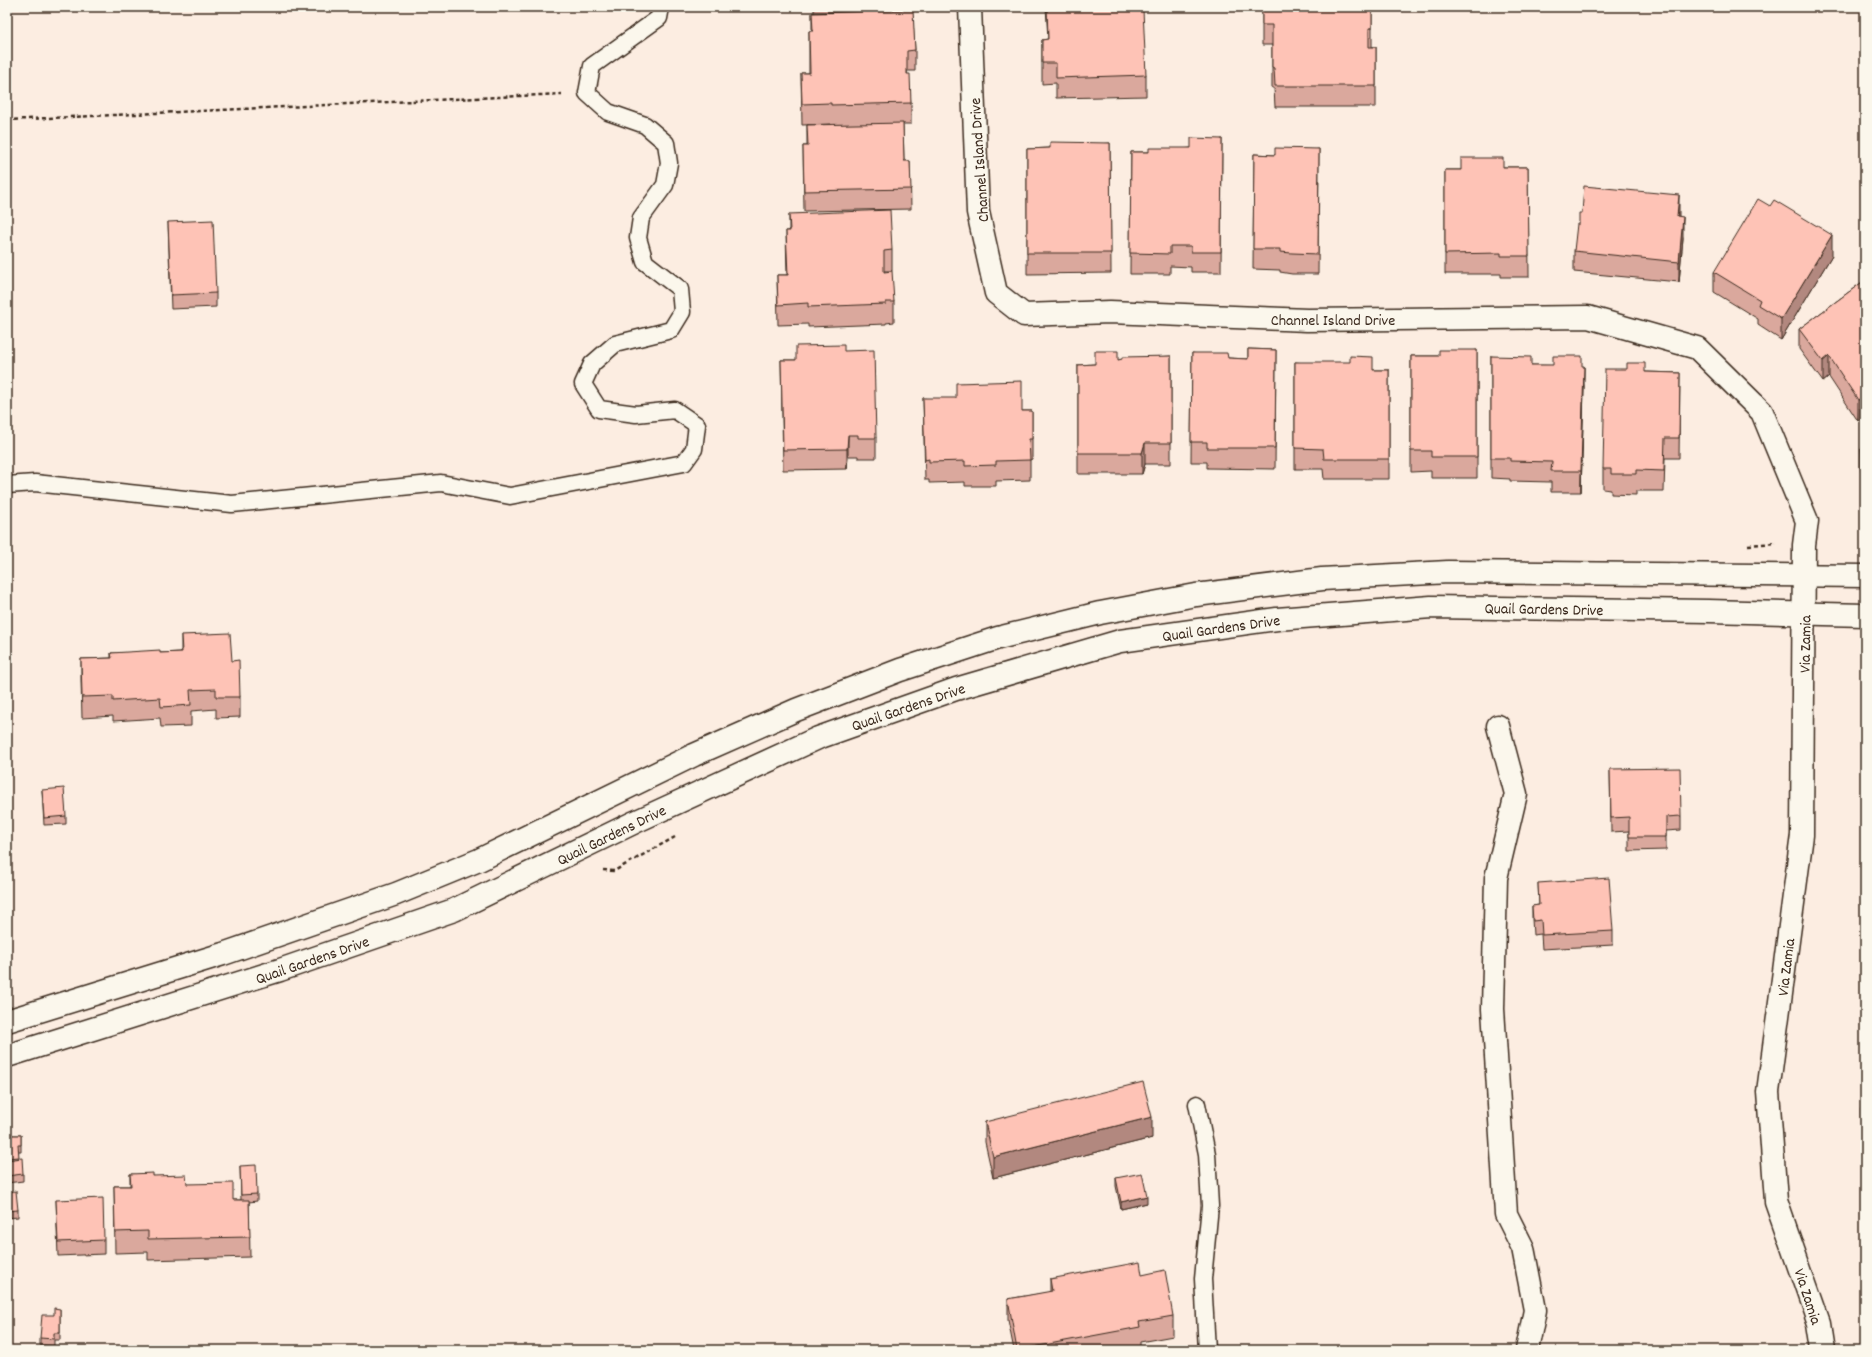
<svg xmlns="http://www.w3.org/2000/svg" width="1872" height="1357" font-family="Dekko,sans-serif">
<rect width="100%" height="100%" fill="#fcede1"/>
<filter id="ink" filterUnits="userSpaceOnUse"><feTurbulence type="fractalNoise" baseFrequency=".025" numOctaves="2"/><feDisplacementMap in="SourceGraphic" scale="8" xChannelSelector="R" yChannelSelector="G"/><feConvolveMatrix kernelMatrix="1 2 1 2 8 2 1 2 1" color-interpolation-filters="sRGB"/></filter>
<g filter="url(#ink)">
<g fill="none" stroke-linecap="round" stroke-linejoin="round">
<!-- lane casing -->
<g stroke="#3b2a1e" stroke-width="19">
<g id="lane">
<path d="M 7,485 L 35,483 L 232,504 L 441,483 L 510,496 L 684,463 L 694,449 L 697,425 L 675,410 L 636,414 L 599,409 L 583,384 L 592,364 L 615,344 L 671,330 L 682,312 L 680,289 L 645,262 L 638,238 L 641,218 L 665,185 L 669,163 L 666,143 L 645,125 L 608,112 L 587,93 L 592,66 L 659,18 L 661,7"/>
<path d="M 1197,1104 L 1207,1154 L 1210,1206 L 1203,1279 L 1207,1350"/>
</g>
</g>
<!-- street casing -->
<g stroke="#3b2a1e" stroke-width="25">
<g id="street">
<path d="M 970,7 L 978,212 L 996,293 L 1024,315 L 1110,312 L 1307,320 L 1588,317 L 1697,348 L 1762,412 L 1807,521 L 1804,545 L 1802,835 L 1768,1092 L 1776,1201 L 1819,1324 L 1823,1350"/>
<path d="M 1498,726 L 1516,794 L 1496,878 L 1493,1009 L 1506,1214 L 1523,1248 L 1535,1310 L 1527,1350"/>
</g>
</g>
<!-- secondary casing -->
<g stroke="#3b2a1e" stroke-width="25">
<g id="secondary">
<path d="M 7,1021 L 223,954 L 396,894 L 479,860 L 694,755 L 796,710 L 900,670 L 998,638 L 1100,613 L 1196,595 L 1322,579 L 1448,572 L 1865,576"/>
<path d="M 7,1056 L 280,970 L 454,910 L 635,822 L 818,738 L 956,689 L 1120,641 L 1277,619 L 1431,607 L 1709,611 L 1865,615"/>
</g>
</g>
<!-- path -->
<g stroke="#3b2a1e" stroke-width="2.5" stroke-dasharray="4 3" stroke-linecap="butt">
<path d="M 7,120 L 562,94"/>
<path d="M 1748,545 L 1776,543"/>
<path d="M 603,870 L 614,871 L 675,837"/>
</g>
<!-- lane -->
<use href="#lane" stroke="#fbf7ec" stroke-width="16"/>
<!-- street -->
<use href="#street" stroke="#fbf7ec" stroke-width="22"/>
<!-- secondary -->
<use href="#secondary" stroke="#fbf7ec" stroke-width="22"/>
</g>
<!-- wall -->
<g fill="#daa89d" stroke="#3b2a1e">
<path d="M 814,7 L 912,7 L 915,50 L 915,71 L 907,71 L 911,103 L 911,124 L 903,124 L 904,161 L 910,161 L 911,209 L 804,211 L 803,146 L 807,146 L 807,125 L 831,125 L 831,124 L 802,125 L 801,73 L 809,73 L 809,31 L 812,31 L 812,13 L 814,13 Z"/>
<path d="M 1046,7 L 1128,7 L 1128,10 L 1146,75 L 1146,96 L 1056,98 L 1056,83 L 1042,84 L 1042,40 L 1048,39 Z"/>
<path d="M 1262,7 L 1372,7 L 1372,47 L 1376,47 L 1376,107 L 1275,107 L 1274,88 L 1272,88 L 1272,45 L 1262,45 Z"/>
<path d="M 1222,139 L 1221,272 L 1191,272 L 1191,267 L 1170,266 L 1170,274 L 1130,274 L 1131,152 L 1149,152 L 1191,148 Z"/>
<path d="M 1110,143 L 1111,273 L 1027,274 L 1027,149 L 1050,148 Z"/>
<path d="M 1319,149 L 1318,274 L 1292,274 L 1280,272 L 1280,270 L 1253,269 L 1254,154 L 1275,155 Z"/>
<path d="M 1503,167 L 1528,167 L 1529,277 L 1501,277 L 1501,274 L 1445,274 L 1445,170 L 1461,170 Z"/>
<path d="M 789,214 L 892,250 L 892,271 L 884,271 L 894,302 L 894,322 L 886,323 L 886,324 L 808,327 L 808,324 L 778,325 L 777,275 L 787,275 L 786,231 L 789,231 Z"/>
<path d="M 1679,217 L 1683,238 L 1679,282 L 1574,272 L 1574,251 Z"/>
<path d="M 168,222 L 216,293 L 216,307 L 171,309 Z"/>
<path d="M 1832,255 L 1781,340 L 1758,325 L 1758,319 L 1714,292 L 1714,272 Z"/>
<path d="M 1865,280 L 1858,421 L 1829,377 L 1823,382 L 1799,349 L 1799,329 Z"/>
<path d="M 1248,349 L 1276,350 L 1275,469 L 1207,468 L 1207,462 L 1191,462 L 1192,353 L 1228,358 L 1248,359 Z"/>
<path d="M 1477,350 L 1477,478 L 1431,478 L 1431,471 L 1411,472 L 1411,356 L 1439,356 Z"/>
<path d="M 844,351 L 876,438 L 876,458 L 858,458 L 858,456 L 848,456 L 847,469 L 783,470 L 781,360 L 796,360 Z"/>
<path d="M 1171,356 L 1171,464 L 1145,464 L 1142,474 L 1078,474 L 1078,365 L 1095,364 L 1118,360 Z"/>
<path d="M 1491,356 L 1531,365 L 1582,366 L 1584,387 L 1581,492 L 1551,492 L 1551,482 L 1510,481 L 1510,479 L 1491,478 Z"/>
<path d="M 1295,362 L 1373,370 L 1389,370 L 1389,479 L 1324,479 L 1323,469 L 1295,469 Z"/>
<path d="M 1645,372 L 1680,373 L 1679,458 L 1665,458 L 1664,491 L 1636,491 L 1636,495 L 1611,494 L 1611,490 L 1603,489 L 1603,469 Z"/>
<path d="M 923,398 L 1022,411 L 1032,411 L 1032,459 L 1030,460 L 1030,480 L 996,481 L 996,486 L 965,486 L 965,482 L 929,483 L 929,480 L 925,480 Z"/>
<path d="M 1863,418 L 1865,418 L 1865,496 L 1861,469 L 1861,449 L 1864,448 L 1863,439 Z"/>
<path d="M 181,635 L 232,661 L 240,697 L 240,717 L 216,718 L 216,709 L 191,711 L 191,726 L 161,727 L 160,718 L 113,721 L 113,716 L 82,718 L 81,680 L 81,659 L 111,658 L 111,653 L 160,653 L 181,652 Z"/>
<path d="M 1610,769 L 1681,816 L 1681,830 L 1666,831 L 1666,850 L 1629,851 L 1629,831 L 1611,832 Z"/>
<path d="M 42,790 L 66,816 L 66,824 L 44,825 Z"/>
<path d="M 1538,883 L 1613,931 L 1613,945 L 1542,949 L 1541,934 L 1533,935 L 1532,919 L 1532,906 L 1539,905 Z"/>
<path d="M 1865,1095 L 1865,1132 L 1861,1131 L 1861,1110 Z"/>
<path d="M 985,1122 L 1152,1138 L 993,1178 L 985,1142 Z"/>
<path d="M 7,1135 L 21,1135 L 21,1152 L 18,1152 L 19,1159 L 23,1174 L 23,1181 L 7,1183 Z"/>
<path d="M 240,1166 L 257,1194 L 257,1201 L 249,1202 L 250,1257 L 148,1260 L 148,1252 L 115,1253 L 114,1186 L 130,1186 L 130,1174 L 153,1176 L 233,1200 L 241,1200 Z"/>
<path d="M 1116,1178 L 1147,1203 L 1121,1209 L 1116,1186 Z"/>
<path d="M 7,1192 L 18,1210 L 18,1217 L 7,1218 Z"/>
<path d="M 56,1200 L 104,1240 L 104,1254 L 58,1256 Z"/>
<path d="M 1142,1275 L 1173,1316 L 1173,1336 L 1140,1342 L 1140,1347 L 1125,1350 L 1014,1350 L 1008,1320 L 1008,1299 L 1050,1292 L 1050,1279 Z"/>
<path d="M 60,1309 L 60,1340 L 54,1340 L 54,1346 L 40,1345 L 40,1338 L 54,1315 Z"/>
</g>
<!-- shaded-wall -->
<g fill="#b2887f" stroke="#3b2a1e">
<path d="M 1679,195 L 1679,216 L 1677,237 L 1677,216 Z"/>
<path d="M 1683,217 L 1683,238 L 1679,282 L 1679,262 Z"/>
<path d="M 1832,235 L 1832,255 L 1781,340 L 1781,319 Z"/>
<path d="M 1829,356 L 1829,377 L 1823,382 L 1823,361 Z"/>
<path d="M 1584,366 L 1584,387 L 1581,492 L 1581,471 Z"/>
<path d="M 1865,395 L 1865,416 L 1858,421 L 1858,400 Z"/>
<path d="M 848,435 L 848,456 L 847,469 L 847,449 Z"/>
<path d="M 1145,443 L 1145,464 L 1142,474 L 1142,453 Z"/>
<path d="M 1152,1117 L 1152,1138 L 993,1178 L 993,1157 Z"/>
<path d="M 1147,1196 L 1147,1203 L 1121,1209 L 1121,1202 Z"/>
</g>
<!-- building -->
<g fill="#fec3b6" stroke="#3b2a1e">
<path d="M 1047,7 L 1128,7 L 1128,10 L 1143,10 L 1146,75 L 1056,78 L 1056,63 L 1042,63 L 1042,40 L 1048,39 Z"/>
<path d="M 1262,7 L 1372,7 L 1372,28 L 1369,28 L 1369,47 L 1376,47 L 1376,86 L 1275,86 L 1274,68 L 1272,67 L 1272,25 L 1262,25 Z"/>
<path d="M 913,10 L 915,50 L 907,51 L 907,74 L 910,74 L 911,103 L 831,105 L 831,103 L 802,104 L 801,73 L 810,73 L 809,31 L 813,31 L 812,13 Z"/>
<path d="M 903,123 L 904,161 L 910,161 L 911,189 L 804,191 L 803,146 L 808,146 L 807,125 Z"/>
<path d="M 1191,138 L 1222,139 L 1221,252 L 1191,252 L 1191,246 L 1170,246 L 1170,254 L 1130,253 L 1131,152 L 1149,152 L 1149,148 L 1191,148 Z"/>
<path d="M 1050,142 L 1110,143 L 1111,253 L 1027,253 L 1027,149 L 1050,148 Z"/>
<path d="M 1275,148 L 1319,149 L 1318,254 L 1292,253 L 1280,252 L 1280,249 L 1253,249 L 1254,154 L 1275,155 Z"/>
<path d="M 1461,158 L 1503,158 L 1503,167 L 1528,167 L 1529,256 L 1501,256 L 1501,253 L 1445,254 L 1445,170 L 1461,170 Z"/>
<path d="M 1584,186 L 1679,195 L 1677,216 L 1683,217 L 1679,262 L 1574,251 L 1577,224 L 1579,224 L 1579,213 L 1582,213 Z"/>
<path d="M 1758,199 L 1770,206 L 1774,200 L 1832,235 L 1781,319 L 1758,305 L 1760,300 L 1714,272 Z"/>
<path d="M 890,210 L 892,250 L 884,251 L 884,272 L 892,271 L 894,302 L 886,302 L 886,304 L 808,307 L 808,303 L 778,305 L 777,275 L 788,275 L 786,231 L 790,231 L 789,214 Z"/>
<path d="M 213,220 L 216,293 L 171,295 L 168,222 Z"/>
<path d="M 1865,280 L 1865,395 L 1858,400 L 1829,356 L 1823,361 L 1799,329 Z"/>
<path d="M 844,345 L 844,351 L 874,350 L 876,438 L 858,438 L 858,435 L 848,435 L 847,449 L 783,450 L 781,360 L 796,360 L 796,346 Z"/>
<path d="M 1248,349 L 1276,350 L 1275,448 L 1207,448 L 1207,442 L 1191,442 L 1192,353 L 1227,353 L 1228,358 L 1248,359 Z"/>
<path d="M 1439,350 L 1477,350 L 1477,457 L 1431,457 L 1431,451 L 1411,451 L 1411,356 L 1439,356 Z"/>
<path d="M 1095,351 L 1118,351 L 1118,360 L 1122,359 L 1122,357 L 1171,356 L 1171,443 L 1145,443 L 1142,453 L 1078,453 L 1078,365 L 1095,364 Z"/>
<path d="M 1350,356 L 1373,357 L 1373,370 L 1389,370 L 1389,459 L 1324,459 L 1323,449 L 1295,448 L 1295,362 L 1350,362 Z"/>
<path d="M 1491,356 L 1531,357 L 1531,365 L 1553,365 L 1553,356 L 1582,356 L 1582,366 L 1584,366 L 1581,471 L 1551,471 L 1552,462 L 1510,461 L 1510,458 L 1491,458 Z"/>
<path d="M 1627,363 L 1645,363 L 1645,372 L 1680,373 L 1679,438 L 1665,438 L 1664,471 L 1636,470 L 1636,474 L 1611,474 L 1611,469 L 1603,469 L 1605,369 L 1627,369 Z"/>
<path d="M 1022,381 L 1022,411 L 1032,411 L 1032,439 L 1029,439 L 1030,460 L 996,461 L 996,465 L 965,466 L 965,461 L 929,462 L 929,459 L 925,460 L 923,398 L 956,398 L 956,383 Z"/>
<path d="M 1863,418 L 1865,418 L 1865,434 Z"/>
<path d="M 1865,448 L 1865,475 L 1861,449 Z"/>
<path d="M 230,633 L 232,661 L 239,660 L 240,697 L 216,697 L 216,689 L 190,690 L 191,705 L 161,707 L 160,698 L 113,701 L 113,696 L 82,697 L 81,659 L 112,658 L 111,653 L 160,650 L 160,653 L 182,652 L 181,635 Z"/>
<path d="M 1680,768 L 1681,816 L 1666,817 L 1666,837 L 1629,837 L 1629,817 L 1611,818 L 1610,769 Z"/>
<path d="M 64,788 L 66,816 L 44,818 L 42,790 Z"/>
<path d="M 1609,878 L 1613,931 L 1542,935 L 1541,920 L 1533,921 L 1532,906 L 1539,905 L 1538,883 Z"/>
<path d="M 1143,1082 L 1152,1117 L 993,1157 L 985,1122 Z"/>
<path d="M 1865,1095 L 1865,1111 L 1861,1110 Z"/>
<path d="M 7,1135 L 21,1135 L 21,1145 L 18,1145 L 19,1157 L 7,1158 Z"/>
<path d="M 22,1158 L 23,1174 L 7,1176 L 7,1160 Z"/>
<path d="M 256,1165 L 257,1194 L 241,1195 L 240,1166 Z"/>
<path d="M 153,1173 L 153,1176 L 186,1175 L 187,1184 L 233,1183 L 233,1200 L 249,1200 L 250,1237 L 148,1239 L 148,1231 L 115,1232 L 114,1186 L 131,1186 L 130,1174 Z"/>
<path d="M 1142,1173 L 1147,1196 L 1121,1202 L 1116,1178 Z"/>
<path d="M 16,1191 L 18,1210 L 7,1211 L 7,1192 Z"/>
<path d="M 103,1198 L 104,1240 L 58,1242 L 56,1200 Z"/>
<path d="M 1140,1262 L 1142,1275 L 1165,1270 L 1173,1316 L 1139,1322 L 1140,1327 L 1017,1350 L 1008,1299 L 1052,1291 L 1050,1279 Z"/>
<path d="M 54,1308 L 60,1309 L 60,1333 L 54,1333 L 54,1339 L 40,1338 L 42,1315 L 54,1315 Z"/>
</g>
</g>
<g text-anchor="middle" stroke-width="3.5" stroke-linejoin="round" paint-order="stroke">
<!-- street labels -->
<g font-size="16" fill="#3b2a1e" stroke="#fbf7ec">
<text transform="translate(978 160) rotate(-94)" y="6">Channel Island Drive</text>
<text x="1333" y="325">Channel Island Drive</text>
<text transform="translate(1544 608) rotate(1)" y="6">Quail Gardens Drive</text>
<text transform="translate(1221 627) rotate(-8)" y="6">Quail Gardens Drive</text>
<text transform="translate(1804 644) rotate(-89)" y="6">Via Zamia</text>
<text transform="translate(908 706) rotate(-19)" y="6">Quail Gardens Drive</text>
<text transform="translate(611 834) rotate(-26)" y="6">Quail Gardens Drive</text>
<text transform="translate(312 959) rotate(-19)" y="6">Quail Gardens Drive</text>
<text transform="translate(1785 967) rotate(-83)" y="6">Via Zamia</text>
<text transform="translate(1809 1296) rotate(72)" y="6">Via Zamia</text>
</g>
</g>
<!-- margin -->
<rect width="1872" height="1357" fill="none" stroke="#fbf7ec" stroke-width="24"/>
<rect x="12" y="12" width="1848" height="1333" fill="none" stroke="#3b2a1e" stroke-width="1.5" filter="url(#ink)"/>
</svg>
